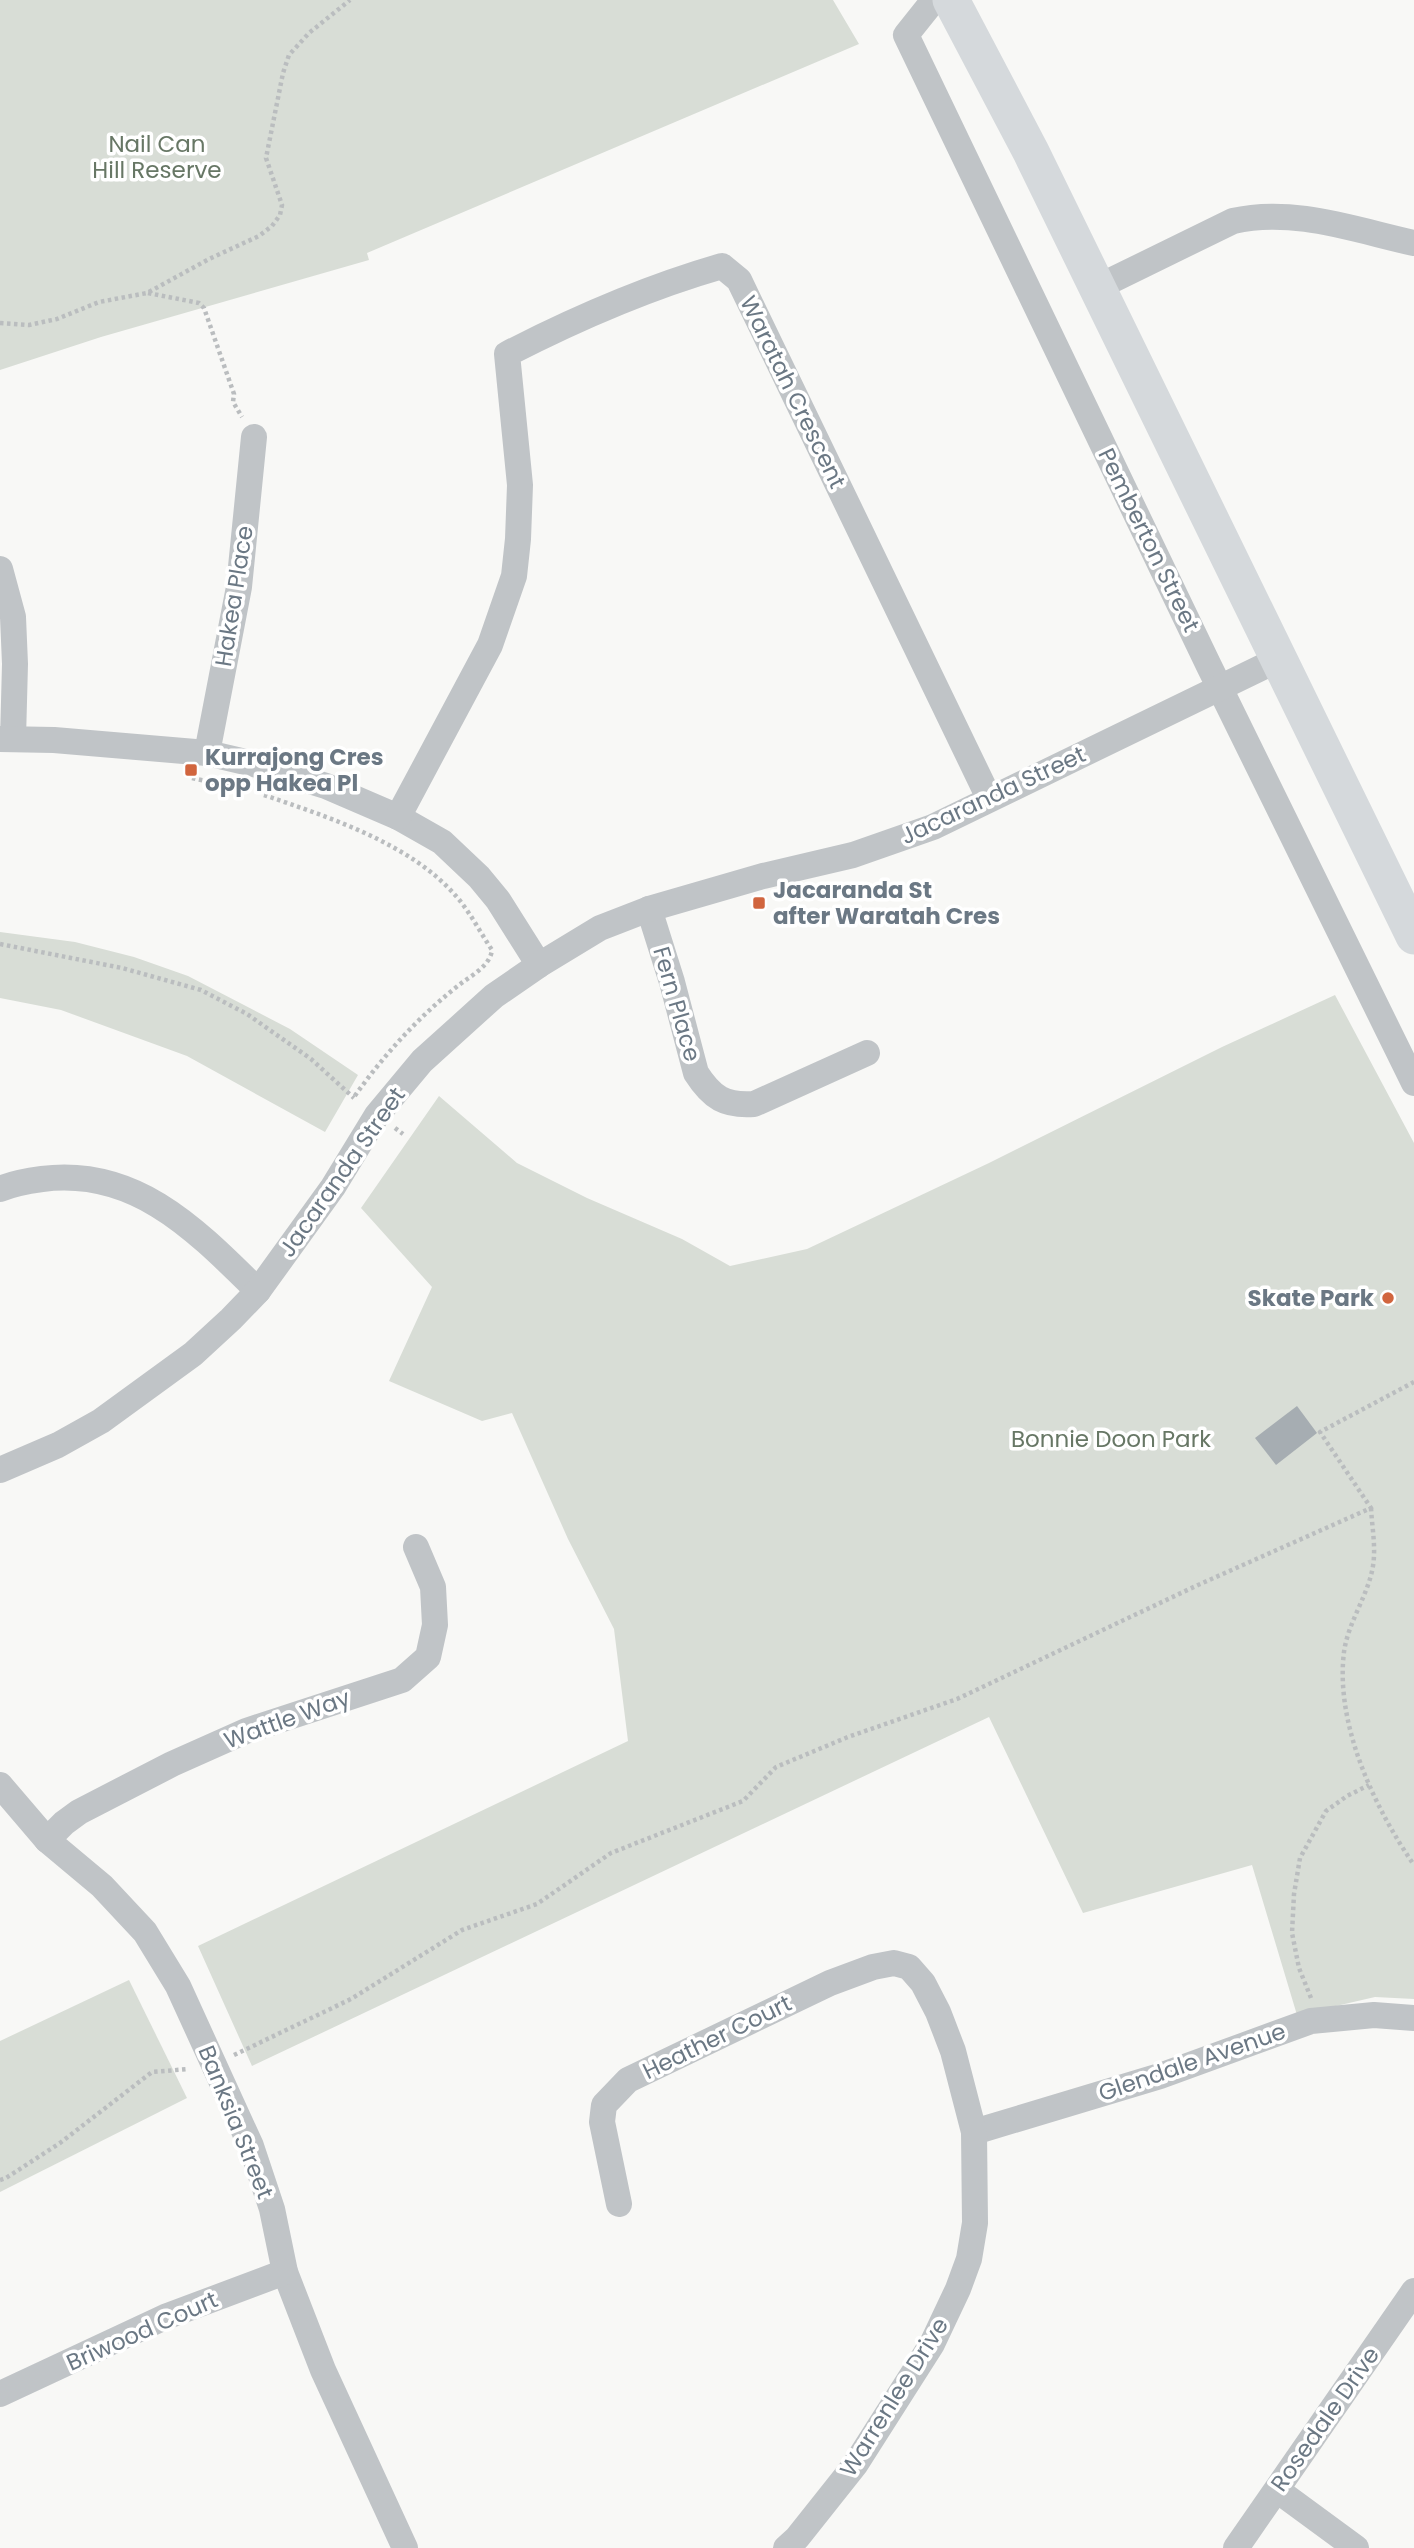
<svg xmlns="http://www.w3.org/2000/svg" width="1414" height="2548" font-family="Poppins,sans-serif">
<rect width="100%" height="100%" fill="#f8f8f6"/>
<!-- green -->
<g fill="#d8ddd6">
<path d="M 0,0 L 833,0 L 859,44 L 367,253 L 369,260 L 101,337 L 0,370 Z"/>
<path d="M 0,932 L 75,942 L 134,957 L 188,976 L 290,1029 L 358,1075 L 325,1132 L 187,1056 L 61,1010 L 0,998 Z"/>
<path d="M 1335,995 L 1414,1143 L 1414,1999 L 1375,1997 L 1297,2015 L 1252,1865 L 1083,1913 L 989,1717 L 252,2066 L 198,1946 L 628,1741 L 614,1629 L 568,1539 L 512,1413 L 482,1421 L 389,1381 L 432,1287 L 361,1208 L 439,1096 L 517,1163 L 587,1198 L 682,1239 L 730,1266 L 807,1249 L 989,1163 L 1222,1047 Z"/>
<path d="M 129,1980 L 187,2098 L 0,2192 L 0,2041 Z"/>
</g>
<!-- building -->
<path fill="#a6adb2" d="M 1297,1406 L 1317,1433 L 1276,1465 L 1255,1438 Z"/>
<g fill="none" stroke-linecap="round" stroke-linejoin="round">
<!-- path -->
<g stroke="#babdbf" stroke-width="4.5" stroke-dasharray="3.5 3.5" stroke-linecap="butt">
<path d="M 148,293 L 199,303 L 204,308 L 234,394 L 233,402 L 242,417"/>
<path d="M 0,323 L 29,325 L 57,319 L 99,302 L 147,293 L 209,259 L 259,236 L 272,226 L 280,215 L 282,205 L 266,158 L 283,73 L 289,55 L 309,33 L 350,0"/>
<path d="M 192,778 L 239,788"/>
<path d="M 264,795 C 328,817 410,843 456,896 C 470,912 480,932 492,950 C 490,966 472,975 459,985 C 418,1017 384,1055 354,1097"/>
<path d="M 0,944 L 122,968 L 201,990 L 247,1014 L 311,1059 L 354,1098"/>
<path d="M 395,1128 L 403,1134"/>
<path d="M 1371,1508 C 1372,1527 1376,1547 1373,1566 C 1368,1596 1348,1622 1344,1652 C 1335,1724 1374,1807 1414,1865"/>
<path d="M 1311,1998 L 1299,1968 L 1292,1933 L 1294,1894 L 1300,1858 L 1326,1811 L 1347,1796 L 1369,1785"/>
<path d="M 234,2055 L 351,1999 L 462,1930 L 537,1904 L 611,1853 L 743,1801 L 776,1767 L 848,1737 L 957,1699 L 1198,1585 L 1371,1508 L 1320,1432 L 1414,1382"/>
<path d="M 0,2180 L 6,2178 L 60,2143 L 152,2072 L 189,2069"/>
</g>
<!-- street -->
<g stroke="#c0c4c7" stroke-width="26">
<path d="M 934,0 L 906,35 L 1209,666 L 1414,1083"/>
<path d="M 1096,288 L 1233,221 C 1293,207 1355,230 1414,243"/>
<path d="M 0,569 L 13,617 L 15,664 L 13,739"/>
<path d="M 0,739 L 54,740 L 207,753 L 254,764 L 326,786 L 398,817 L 442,842 L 479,877 L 498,900 L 539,965"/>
<path d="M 207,753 L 239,587 L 254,437"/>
<path d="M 398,817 L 490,645 L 514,576 L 518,539 L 520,485 L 507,354 C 575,319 649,287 722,266 L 739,280 L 989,798"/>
<path d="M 649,909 L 672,982 L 696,1073 C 712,1098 725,1106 754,1104 L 867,1053"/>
<path d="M 0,1189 C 14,1183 27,1181 42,1179 C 136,1167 196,1230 258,1291"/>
<path d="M 0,1470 L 58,1445 L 101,1421 L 193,1354 L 231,1319 L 258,1291 L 333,1187 L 377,1115 L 422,1061 L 494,996 L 539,965 L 600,928 L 649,909 L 763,876 L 853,855 L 933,827 L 1277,660"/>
<path d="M 0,1785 L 47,1840 L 102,1886 L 145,1932 L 178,1986 L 251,2146 L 272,2209 L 285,2272 L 323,2370 L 405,2548"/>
<path d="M 47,1840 L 64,1823 L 79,1812 L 172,1764 L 246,1731 L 402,1680 L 428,1657 L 435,1625 L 433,1587 L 416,1547"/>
<path d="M 974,2132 L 1160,2076 L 1311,2021 L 1374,2015 L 1414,2018"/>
<path d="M 619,2204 L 602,2122 L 604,2105 L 628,2080 L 830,1983 L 873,1967 L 894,1963 L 909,1967 L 923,1983 L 938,2012 L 953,2051 L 974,2132 L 975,2223 L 969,2259 L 958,2289 L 932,2344 L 855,2465 L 797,2538 L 786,2548"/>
<path d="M 0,2394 L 165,2317 L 285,2272"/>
<path d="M 1277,2490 L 1356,2548"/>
<path d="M 1236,2548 L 1414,2291"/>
</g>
<!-- secondary -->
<path stroke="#d5d9dc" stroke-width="37" d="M 951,0 L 1031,152 L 1414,936"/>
</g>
<!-- markers -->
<g fill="#d1653e" stroke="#fff" stroke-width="2.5">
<rect x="184" y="763" width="14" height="14" rx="3.5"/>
<rect x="752" y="896" width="14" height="14" rx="3.5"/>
<circle cx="1388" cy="1298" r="7"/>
</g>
<g text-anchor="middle" stroke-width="7" stroke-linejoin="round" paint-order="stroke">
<!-- park labels -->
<g font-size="23" fill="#677765" stroke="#fff">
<text x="157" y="152">Nail Can<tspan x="157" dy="26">Hill Reserve</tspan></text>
<text x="1111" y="1447">Bonnie Doon Park</text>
</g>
<!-- street labels -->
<g font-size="23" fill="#6b7884" stroke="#fff">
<text transform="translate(793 392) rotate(64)" y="8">Waratah Crescent</text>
<text transform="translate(1149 540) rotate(64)" y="8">Pemberton Street</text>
<text transform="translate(234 596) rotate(-81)" y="8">Hakea Place</text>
<text transform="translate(993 795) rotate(-25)" y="8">Jacaranda Street</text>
<text transform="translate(677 1004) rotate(74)" y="8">Fern Place</text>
<text transform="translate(342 1172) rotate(-55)" y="8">Jacaranda Street</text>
<text transform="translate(287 1719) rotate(-20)" y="8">Wattle Way</text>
<text transform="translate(717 2037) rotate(-26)" y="8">Heather Court</text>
<text transform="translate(1192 2062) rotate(-19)" y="8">Glendale Avenue</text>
<text transform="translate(236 2122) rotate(68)" y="8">Banksia Street</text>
<text transform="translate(142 2331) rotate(-24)" y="8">Briwood Court</text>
<text transform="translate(894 2397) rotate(-58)" y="8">Warrenlee Drive</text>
<text transform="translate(1325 2419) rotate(-55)" y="8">Rosedale Drive</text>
</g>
<!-- poi labels -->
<g font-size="23" font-weight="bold" fill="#6b7884" stroke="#fff" text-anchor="start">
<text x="205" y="765">Kurrajong Cres<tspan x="205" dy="26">opp Hakea Pl</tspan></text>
<text x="773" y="898">Jacaranda St<tspan x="773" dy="26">after Waratah Cres</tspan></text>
<text x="1374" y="1306" text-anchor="end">Skate Park</text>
</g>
</g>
</svg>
